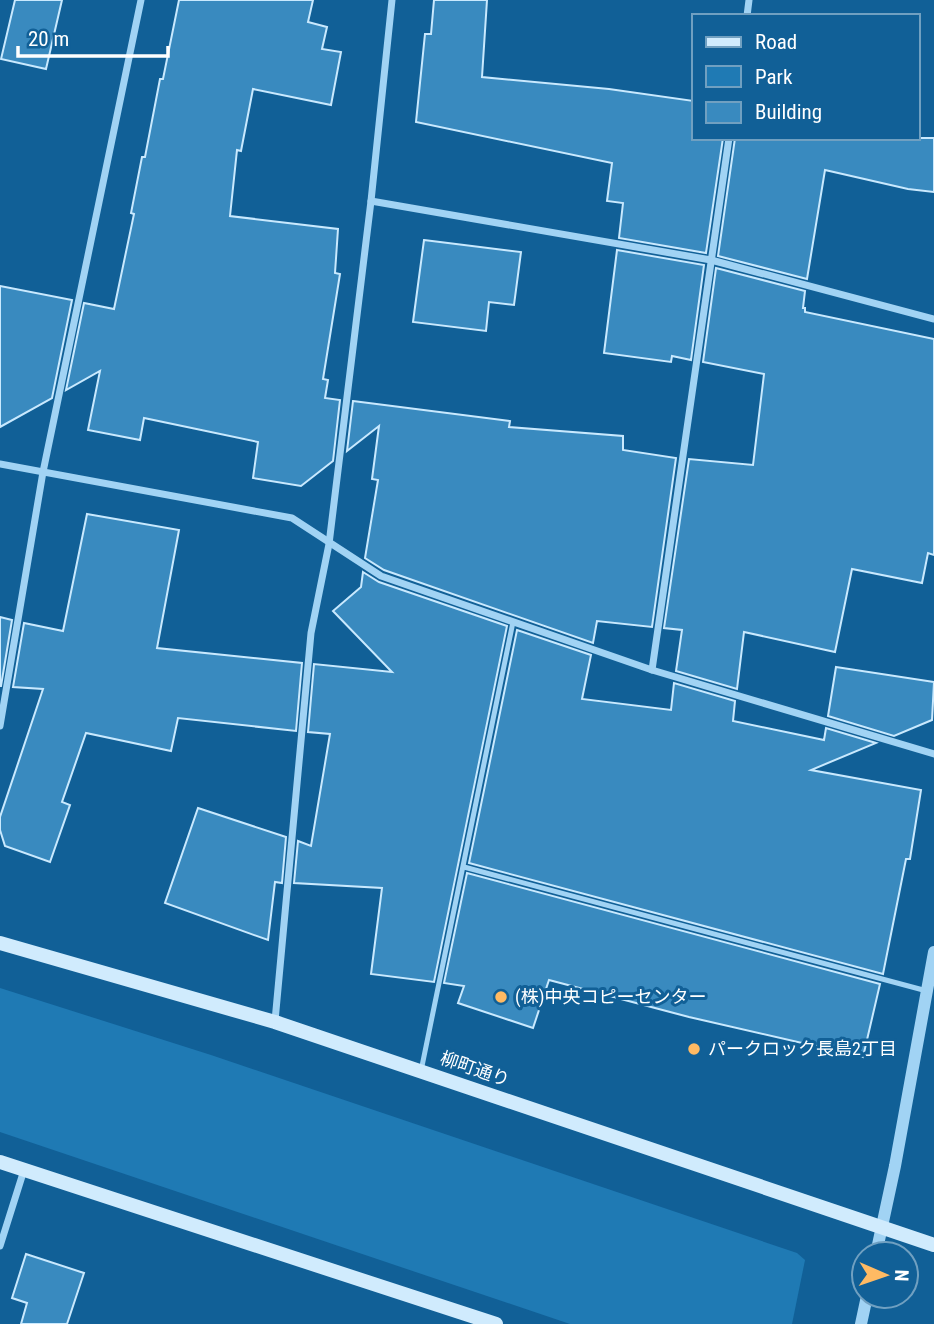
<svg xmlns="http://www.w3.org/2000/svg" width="934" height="1324" font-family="'Roboto Condensed','Noto Sans JP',sans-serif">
<rect width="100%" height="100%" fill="#116097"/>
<!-- green -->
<path fill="#1f7ab4" d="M 0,988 L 211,1055 L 797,1253 L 805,1260 L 792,1324 L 570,1324 L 0,1132 Z"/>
<!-- building -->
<g fill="#398abf" stroke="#c9e9fe" stroke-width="2">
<path d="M 15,0 L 62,0 L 46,69 L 1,59 Z"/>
<path d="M 179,0 L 313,0 L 308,22 L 327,27 L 322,49 L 341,52 L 331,105 L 253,89 L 241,151 L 237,150 L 230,216 L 338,229 L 335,273 L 340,274 L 323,379 L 328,380 L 325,398 L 340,400 L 333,461 L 301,486 L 253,478 L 258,442 L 144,418 L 140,440 L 88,430 L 100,371 L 66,390 L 84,303 L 114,309 L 134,214 L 131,213 L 142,157 L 145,157 L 160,79 L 163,79 Z"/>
<path d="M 434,0 L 487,0 L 482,77 L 609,89 L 694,101 L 694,138 L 723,138 L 706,253 L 619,238 L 623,203 L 607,201 L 612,163 L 416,122 L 425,34 L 431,34 Z"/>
<path d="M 735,138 L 934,138 L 934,192 L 908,189 L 825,170 L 807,279 L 718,256 Z"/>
<path d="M 424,240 L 521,252 L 514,305 L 489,302 L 486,331 L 413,322 Z"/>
<path d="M 617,250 L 704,265 L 691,360 L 672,356 L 671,362 L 604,353 Z"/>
<path d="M 716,268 L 805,291 L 803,308 L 805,308 L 805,312 L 934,339 L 934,555 L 928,553 L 922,583 L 852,569 L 835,652 L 744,632 L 737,689 L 676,671 L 682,630 L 664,628 L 689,459 L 753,465 L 764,374 L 703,362 Z"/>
<path d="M 0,286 L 72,300 L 52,398 L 0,427 Z"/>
<path d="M 353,401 L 510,421 L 509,427 L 623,436 L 623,450 L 676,458 L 652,627 L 597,621 L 593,643 L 384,570 L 365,558 L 378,480 L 372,479 L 379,426 L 347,451 Z"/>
<path d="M 87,514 L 179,530 L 157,648 L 302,663 L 296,731 L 178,718 L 171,751 L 86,733 L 62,802 L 70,805 L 50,862 L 5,846 L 0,830 L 0,817 L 43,689 L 13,687 L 24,623 L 63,631 Z"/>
<path d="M 363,572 L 379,582 L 507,626 L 434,982 L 371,974 L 382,888 L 294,883 L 298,841 L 311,846 L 330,734 L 308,732 L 314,664 L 392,672 L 333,611 L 361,587 Z"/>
<path d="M 0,617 L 12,620 L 1,686 L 0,686 Z"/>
<path d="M 517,630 L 591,655 L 582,699 L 671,710 L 674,683 L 735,701 L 733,721 L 824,740 L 826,728 L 876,743 L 811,770 L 921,790 L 910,859 L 906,859 L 883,974 L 469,863 Z"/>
<path d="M 836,667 L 934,682 L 932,720 L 894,736 L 828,716 Z"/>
<path d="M 198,808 L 286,837 L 282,883 L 275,882 L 268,940 L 165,903 Z"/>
<path d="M 467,873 L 880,984 L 863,1057 L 689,1017 L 549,980 L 533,1028 L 458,1003 L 464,986 L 444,983 Z"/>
<path d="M 26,1254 L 84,1273 L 67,1324 L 21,1324 L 27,1303 L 12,1298 Z"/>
</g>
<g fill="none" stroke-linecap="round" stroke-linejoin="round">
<!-- service -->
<g stroke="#a1d3f4" stroke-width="5">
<path d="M 464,867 L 927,991"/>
<path d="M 421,1071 L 513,622"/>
</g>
<!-- minor -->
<g stroke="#a1d3f4" stroke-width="7">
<path d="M 747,16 L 749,0"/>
<path d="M 371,201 L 711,260 L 934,319"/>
<path d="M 0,464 L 292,518 L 381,576 L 652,670 L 934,754"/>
<path d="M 652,670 L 729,138"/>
<path d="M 0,726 L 43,472 L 141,0"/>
<path d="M 275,1021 L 311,633 L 329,544 L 371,201 L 392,0"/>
<path d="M 0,1246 L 24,1170"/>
</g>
<!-- tertiary -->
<g stroke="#a1d3f4" stroke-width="12">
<path d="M 876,1254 L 895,1166 L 934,952"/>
<path d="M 861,1324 L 867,1296"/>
</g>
<!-- secondary -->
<g stroke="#d0ebfd" stroke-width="14">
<path d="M 0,943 L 275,1022 L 934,1245"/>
<path d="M 0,1162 L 496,1324"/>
</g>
</g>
<!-- markers -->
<g fill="#ffba63" stroke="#116097" stroke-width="2.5">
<circle cx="501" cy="997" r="7"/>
<circle cx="694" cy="1049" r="7"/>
</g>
<g text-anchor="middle" stroke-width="6" stroke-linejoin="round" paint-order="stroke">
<!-- poi labels -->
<g font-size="18" fill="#fff" stroke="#116097" text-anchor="start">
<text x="515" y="1003">(株)中央コピーセンター</text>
<text x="708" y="1055">パークロック長島2丁目</text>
</g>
<!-- street labels -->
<g font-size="18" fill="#fff" stroke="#116097">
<text transform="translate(475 1069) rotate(19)" y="6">柳町通り</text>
</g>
</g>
<!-- legend -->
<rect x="692" y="14" width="228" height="126" fill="#116097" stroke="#70a0c1" stroke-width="2"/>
<rect x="706" y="37" width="35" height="10" fill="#d0ebfd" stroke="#70a0c1" stroke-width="2"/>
<text x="755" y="49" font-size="21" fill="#ffffff">Road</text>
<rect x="706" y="66" width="35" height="21" fill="#1f7ab4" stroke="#70a0c1" stroke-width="2"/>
<text x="755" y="84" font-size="21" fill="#ffffff">Park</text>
<rect x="706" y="102" width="35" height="21" fill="#398abf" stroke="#70a0c1" stroke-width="2"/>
<text x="755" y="119" font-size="21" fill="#ffffff">Building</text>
<!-- north arrow -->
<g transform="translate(885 1275) rotate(92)"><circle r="33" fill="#116097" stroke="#70a0c1" stroke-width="2"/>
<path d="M0-5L12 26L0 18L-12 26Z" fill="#ffba63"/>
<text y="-10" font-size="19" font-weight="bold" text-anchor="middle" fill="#ffffff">N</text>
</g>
<!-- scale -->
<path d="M18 46v10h150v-10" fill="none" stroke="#ffffff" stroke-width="3.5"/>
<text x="28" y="46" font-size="21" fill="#ffffff" stroke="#116097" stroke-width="5" paint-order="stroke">20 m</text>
</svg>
